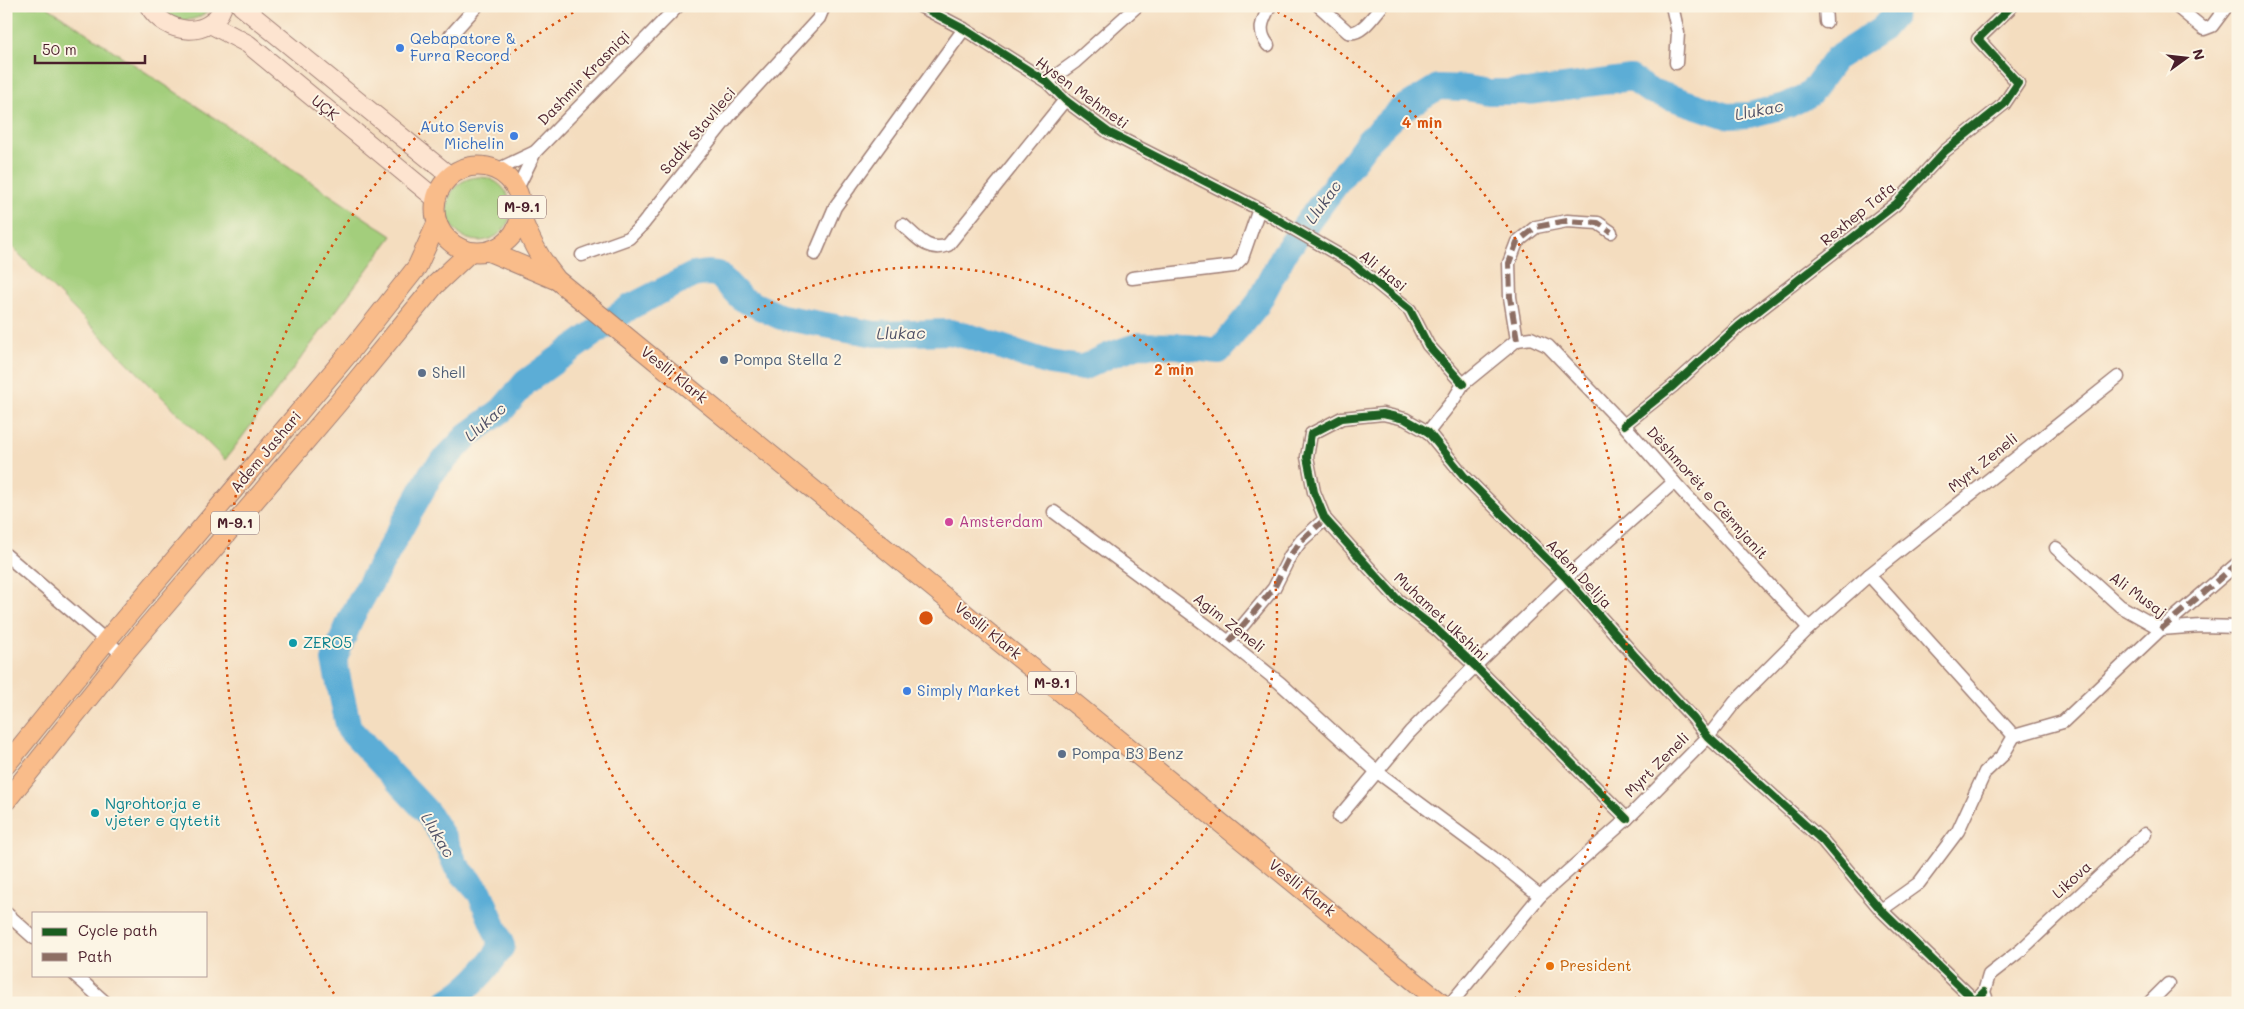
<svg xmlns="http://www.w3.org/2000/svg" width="2244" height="1009" font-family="Mali,sans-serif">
<rect width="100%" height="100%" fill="#fcf5e5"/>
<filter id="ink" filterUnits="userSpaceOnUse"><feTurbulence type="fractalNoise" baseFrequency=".02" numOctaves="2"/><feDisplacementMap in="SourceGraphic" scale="10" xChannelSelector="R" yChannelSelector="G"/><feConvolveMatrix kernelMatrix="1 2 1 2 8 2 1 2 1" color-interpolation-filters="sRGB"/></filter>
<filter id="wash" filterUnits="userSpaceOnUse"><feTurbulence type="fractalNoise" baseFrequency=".0096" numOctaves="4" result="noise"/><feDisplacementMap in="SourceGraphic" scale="20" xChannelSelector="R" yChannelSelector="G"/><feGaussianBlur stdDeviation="1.12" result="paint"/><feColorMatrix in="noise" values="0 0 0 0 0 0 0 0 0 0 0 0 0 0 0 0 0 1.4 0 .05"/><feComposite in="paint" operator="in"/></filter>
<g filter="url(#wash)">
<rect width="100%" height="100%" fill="#f4ddbf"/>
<!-- green -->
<g fill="#a3ce7b" stroke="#767653">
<path d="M 6,6 L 46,6 L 392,236 L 225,460 L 6,241 Z"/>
<path d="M 160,6 L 212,6 C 200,24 172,25 160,6 Z"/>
<circle cx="479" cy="209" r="32"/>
</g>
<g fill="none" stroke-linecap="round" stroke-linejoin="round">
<!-- river -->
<path stroke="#5badd6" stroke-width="26" d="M 445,1003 C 470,989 487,970 502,946 L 480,893 L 456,866 L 445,840 L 427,812 L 349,729 L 334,660 L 351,618 L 431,474 L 467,436 L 502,410 L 526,382 L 630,307 L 693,275 L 707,273 L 718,274 L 742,299 L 781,317 L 875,334 L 950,332 L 971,337 L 1049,363 L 1082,368 L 1110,355 L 1139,345 L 1177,346 L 1219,351 L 1257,305 L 1284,254 L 1369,140 L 1399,111 L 1438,87 L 1466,88 L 1489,92 L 1528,92 L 1631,78 L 1648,90 L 1727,116 L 1749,115 L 1788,105 L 1810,94 L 1836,58 L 1882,29 L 1894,15 L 1897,6"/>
</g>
</g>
<g filter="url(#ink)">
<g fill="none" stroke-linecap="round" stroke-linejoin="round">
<!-- street casing -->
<g stroke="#9f7e75" stroke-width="15">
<g id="street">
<path d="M 920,6 L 964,29 L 1047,82 L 1065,100 L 1108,132 L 1259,209 L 1351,262 L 1410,310 L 1428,345 L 1463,384"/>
<path d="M 1319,6 L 1348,32 C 1361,36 1374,15 1382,6"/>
<path d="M 1672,6 L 1678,33 L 1676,63"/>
<path d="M 1825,6 L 1826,22"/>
<path d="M 2176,6 L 2204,29 L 2212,26 L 2227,6"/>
<path d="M 450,36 L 477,6"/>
<path d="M 1268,45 C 1257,31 1262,21 1270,6"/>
<path d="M 1047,82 L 1075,62 L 1137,6"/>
<path d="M 497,170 L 535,152"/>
<path d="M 517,189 L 535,152 L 678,6"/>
<path d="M 903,225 C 917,237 928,253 948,245 L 1065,100"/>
<path d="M 815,254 L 835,207 L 964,29"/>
<path d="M 582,255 L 629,238 L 643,224 L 729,116 L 819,18 L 824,6"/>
<path d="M 1132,278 L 1234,266 L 1242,258 L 1259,209"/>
<path d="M 1517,340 L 1510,297 L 1509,263 L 1517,242 L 1536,227 L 1567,221 L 1598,223 L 1611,232"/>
<path d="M 1624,425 L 1673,386 L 1739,326 L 1896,204 L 1945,151 L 2004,104 L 2018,83 L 1978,39 L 2012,6"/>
<path d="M 1428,432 L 1454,399 L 1463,384 L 1517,340 L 1531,338 L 1548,346 L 1624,425 L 1674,482 L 1809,628"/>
<path d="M 1054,512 L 1229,642 L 1280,683 L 1376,771 L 1492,857 L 1540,896"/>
<path d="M 2056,548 L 2120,606 L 2161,629"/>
<path d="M 6,555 L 123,655"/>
<path d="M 1869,575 L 2014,736"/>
<path d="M 2161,629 L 2201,626 L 2238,627"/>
<path d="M 1229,642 L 1274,588 L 1290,556 L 1301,541 L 1325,519"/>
<path d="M 2014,736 L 2063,722 L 2161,629 L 2238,563"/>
<path d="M 1339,817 L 1410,732 L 1475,666 L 1566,578 L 1674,482"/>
<path d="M 1627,819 L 1475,666 L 1436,629 L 1398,600 L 1325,519 L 1314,492 L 1307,457 L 1311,434 L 1342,418 L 1383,414 L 1405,419 L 1428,432 L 1464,476 L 1566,578 L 1634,655 L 1693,718 L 1708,737 L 1823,841 L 1881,910 L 1975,1001 L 1984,992"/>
<path d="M 1881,910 L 1919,883 L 1958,831 L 1985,772 L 2003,755 L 2014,736"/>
<path d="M 6,913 L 34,938"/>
<path d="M 75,975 L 106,1003"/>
<path d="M 1451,1003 L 1540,896 L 1627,819 L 1708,737 L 1735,702 L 1809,628 L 1869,575 L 2118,377"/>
<path d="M 1988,1003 L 1984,992 L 1989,975 L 2021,950 L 2145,834"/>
<path d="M 2149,1003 L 2168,984"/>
</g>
</g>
<!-- secondary casing -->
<g stroke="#9f7e75" stroke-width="20">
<g id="secondary">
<path d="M 149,6 C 165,34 210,41 223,6"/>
<path d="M 241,6 L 450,176"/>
<path d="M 210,24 L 248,44 L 436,199"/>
</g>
</g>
<!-- primary casing -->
<g stroke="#9f7e75" stroke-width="21">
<g id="primary">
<circle cx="478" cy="209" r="43"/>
<path d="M 521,217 C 530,240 541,261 557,280 L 1441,1003"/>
<path d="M 490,252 L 554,279"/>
<path d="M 6,765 L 106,641 L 349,353 L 417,267 L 437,223"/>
<path d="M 6,801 L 123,655 L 338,403 L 435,285 L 470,252"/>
</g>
</g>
<!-- street -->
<use href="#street" stroke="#fff" stroke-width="12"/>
<!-- secondary -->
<use href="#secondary" stroke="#fde4d0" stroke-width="18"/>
<!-- primary -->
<use href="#primary" stroke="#f9bc8a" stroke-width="19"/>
<!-- quiet -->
<g stroke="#8d6e63" stroke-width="6" stroke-dasharray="12 6" stroke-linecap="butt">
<path d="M 1517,340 L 1510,297 L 1509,263 L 1517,242 L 1536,227 L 1567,221 L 1598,223 L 1611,232"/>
<path d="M 2161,629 L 2238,563"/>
<path d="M 1229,642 L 1274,588 L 1290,556 L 1301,541 L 1325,519"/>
</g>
<!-- cycleway casing -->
<g stroke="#fcf5e5" stroke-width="11">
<g id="cycleway">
<path d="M 920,6 L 964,29 L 1047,82 L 1065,100 L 1108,132 L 1259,209 L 1351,262 L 1410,310 L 1428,345 L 1463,384"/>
<path d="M 1624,425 L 1673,386 L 1739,326 L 1896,204 L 1945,151 L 2004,104 L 2018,83 L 1978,39 L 2012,6"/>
<path d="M 1627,819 L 1475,666 L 1436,629 L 1398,600 L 1325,519 L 1314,492 L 1307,457 L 1311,434 L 1342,418 L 1383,414 L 1405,419 L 1428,432 L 1464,476 L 1566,578 L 1634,655 L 1693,718 L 1708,737 L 1823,841 L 1881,910 L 1975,1001 L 1984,992"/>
</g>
</g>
<!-- cycleway -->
<use href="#cycleway" stroke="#1b5e20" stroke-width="8"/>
</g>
</g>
<!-- distance rings -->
<g fill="none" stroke="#d8530f" stroke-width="2.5" stroke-dasharray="2.5 5">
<circle cx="926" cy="618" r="351"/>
<path d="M338 1000A701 701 0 0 1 581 8M1271 8A701 701 0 0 1 1514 1000"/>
</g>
<!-- markers -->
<g fill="#3f7fe0" stroke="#fcf5e5" stroke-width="2">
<circle cx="400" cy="48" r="5"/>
<circle cx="514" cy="136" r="5"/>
<circle cx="907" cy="691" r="5"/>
</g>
<g fill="#5c6f8a" stroke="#fcf5e5" stroke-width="2">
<circle cx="724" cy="360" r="5"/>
<circle cx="422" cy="373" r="5"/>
<circle cx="1062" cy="754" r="5"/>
</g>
<circle fill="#d1479c" stroke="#fcf5e5" stroke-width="2" cx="949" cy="522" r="5"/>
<g fill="#0f9aa8" stroke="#fcf5e5" stroke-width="2">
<circle cx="293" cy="643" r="5"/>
<circle cx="95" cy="813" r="5"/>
</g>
<circle fill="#e8710a" stroke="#fcf5e5" stroke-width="2" cx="1550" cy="966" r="5"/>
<g text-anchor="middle" stroke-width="4" stroke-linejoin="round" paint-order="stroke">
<!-- shield labels -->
<g fill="#fcf5e5" stroke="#7f5f63" stroke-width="1">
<rect x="498" y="195.5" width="48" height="23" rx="4"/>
<rect x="211" y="511.5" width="48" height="23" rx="4"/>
<rect x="1028" y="671.5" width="48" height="23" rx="4"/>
</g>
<g font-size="14" font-weight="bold" fill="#4a1f2b">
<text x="522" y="212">M-9.1</text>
<text x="235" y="528">M-9.1</text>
<text x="1052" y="688">M-9.1</text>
</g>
<!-- shop labels -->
<g font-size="15" fill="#366cbe" stroke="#fcf5e5" text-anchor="start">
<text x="410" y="44">Qebapatore &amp;<tspan x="410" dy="17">Furra Record</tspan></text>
<text x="504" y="132" text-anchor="end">Auto Servis<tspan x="504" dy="17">Michelin</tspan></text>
<text x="917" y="696">Simply Market</text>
</g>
<!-- street labels -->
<g font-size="15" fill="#4a1f2b" stroke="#fcf5e5">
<text transform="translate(584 78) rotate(-46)" y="5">Dashmir Krasniqi</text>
<text transform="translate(1082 93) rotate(36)" y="5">Hysen Mehmeti</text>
<text transform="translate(325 108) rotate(40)" y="5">UÇK</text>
<text transform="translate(698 131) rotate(-50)" y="5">Sadik Stavileci</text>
<text transform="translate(1858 214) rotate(-39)" y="5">Rexhep Tafa</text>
<text transform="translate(1383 271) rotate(39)" y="5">Ali Hasi</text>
<text transform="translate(674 375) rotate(39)" y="5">Veslli Klark</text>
<text transform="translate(266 452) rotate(-50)" y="5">Adem Jashari</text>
<text transform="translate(1983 463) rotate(-39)" y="5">Myrt Zeneli</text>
<text transform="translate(1707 493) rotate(48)" y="5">Dëshmorët e Cërmjanit</text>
<text transform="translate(1579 574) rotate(47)" y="5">Adem Delija</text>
<text transform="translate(2138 595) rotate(36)" y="5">Ali Musaj</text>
<text transform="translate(1441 617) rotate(43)" y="5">Muhamet Ukshini</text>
<text transform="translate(1229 623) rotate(38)" y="5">Agim Zeneli</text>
<text transform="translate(988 631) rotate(39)" y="5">Veslli Klark</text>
<text transform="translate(1657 765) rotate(-45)" y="5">Myrt Zeneli</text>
<text transform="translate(2072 880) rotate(-43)" y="5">Likova</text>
<text transform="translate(1302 888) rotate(39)" y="5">Veslli Klark</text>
</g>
<!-- service labels -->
<g font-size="15" fill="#4e5e75" stroke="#fcf5e5" text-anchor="start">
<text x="734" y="365">Pompa Stella 2</text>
<text x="432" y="378">Shell</text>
<text x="1072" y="759">Pompa B3 Benz</text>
</g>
<!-- hotel labels -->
<g font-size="15" fill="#b23c85" stroke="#fcf5e5" text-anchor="start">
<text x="959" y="527">Amsterdam</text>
</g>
<!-- culture labels -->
<g font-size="15" fill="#0d838f" stroke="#fcf5e5" text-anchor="start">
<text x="303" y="648">ZERO5</text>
<text x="105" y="809">Ngrohtorja e<tspan x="105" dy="17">vjeter e qytetit</tspan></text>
</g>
<!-- food labels -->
<g font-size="15" fill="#c56008" stroke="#fcf5e5" text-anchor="start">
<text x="1560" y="971">President</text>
</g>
<!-- water labels -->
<g font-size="16" font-style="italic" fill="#505167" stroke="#fcf5e5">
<text transform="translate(1759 110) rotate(-11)" y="6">Llukac</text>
<text transform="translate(1323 202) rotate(-54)" y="6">Llukac</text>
<text transform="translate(901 333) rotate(-1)" y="6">Llukac</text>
<text transform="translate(485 422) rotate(-41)" y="6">Llukac</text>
<text transform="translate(438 835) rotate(59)" y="6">Llukac</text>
</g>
</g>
<circle cx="926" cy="618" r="8" fill="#d8530f" stroke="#fcf5e5" stroke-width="2.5"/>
<g font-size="15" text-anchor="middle" font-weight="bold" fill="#d8530f" stroke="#fcf5e5" stroke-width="4" stroke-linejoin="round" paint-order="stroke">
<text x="1422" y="128">4 min</text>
<text x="1174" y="375">2 min</text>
</g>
<!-- margin -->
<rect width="2244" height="1009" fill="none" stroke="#fcf5e5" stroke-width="25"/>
<!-- legend -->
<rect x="32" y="912" width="175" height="65" fill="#fcf5e5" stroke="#b59f9b"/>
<rect x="42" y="928" width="25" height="8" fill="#1b5e20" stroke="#b59f9b"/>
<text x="78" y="936" font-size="15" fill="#4a1f2b">Cycle path</text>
<rect x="42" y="953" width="25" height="8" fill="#8d6e63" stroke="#b59f9b"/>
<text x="78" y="962" font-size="15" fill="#4a1f2b">Path</text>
<!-- north arrow -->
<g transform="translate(2186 58) rotate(75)" stroke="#fcf5e5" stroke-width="4" paint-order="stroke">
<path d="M0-4L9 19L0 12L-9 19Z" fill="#4a1f2b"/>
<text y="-8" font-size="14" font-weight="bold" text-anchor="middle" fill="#4a1f2b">N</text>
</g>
<!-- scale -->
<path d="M35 55v8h110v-8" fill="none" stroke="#4a1f2b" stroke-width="2.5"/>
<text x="42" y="55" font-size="15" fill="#4a1f2b" stroke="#fcf5e5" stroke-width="4" paint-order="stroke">50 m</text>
</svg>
